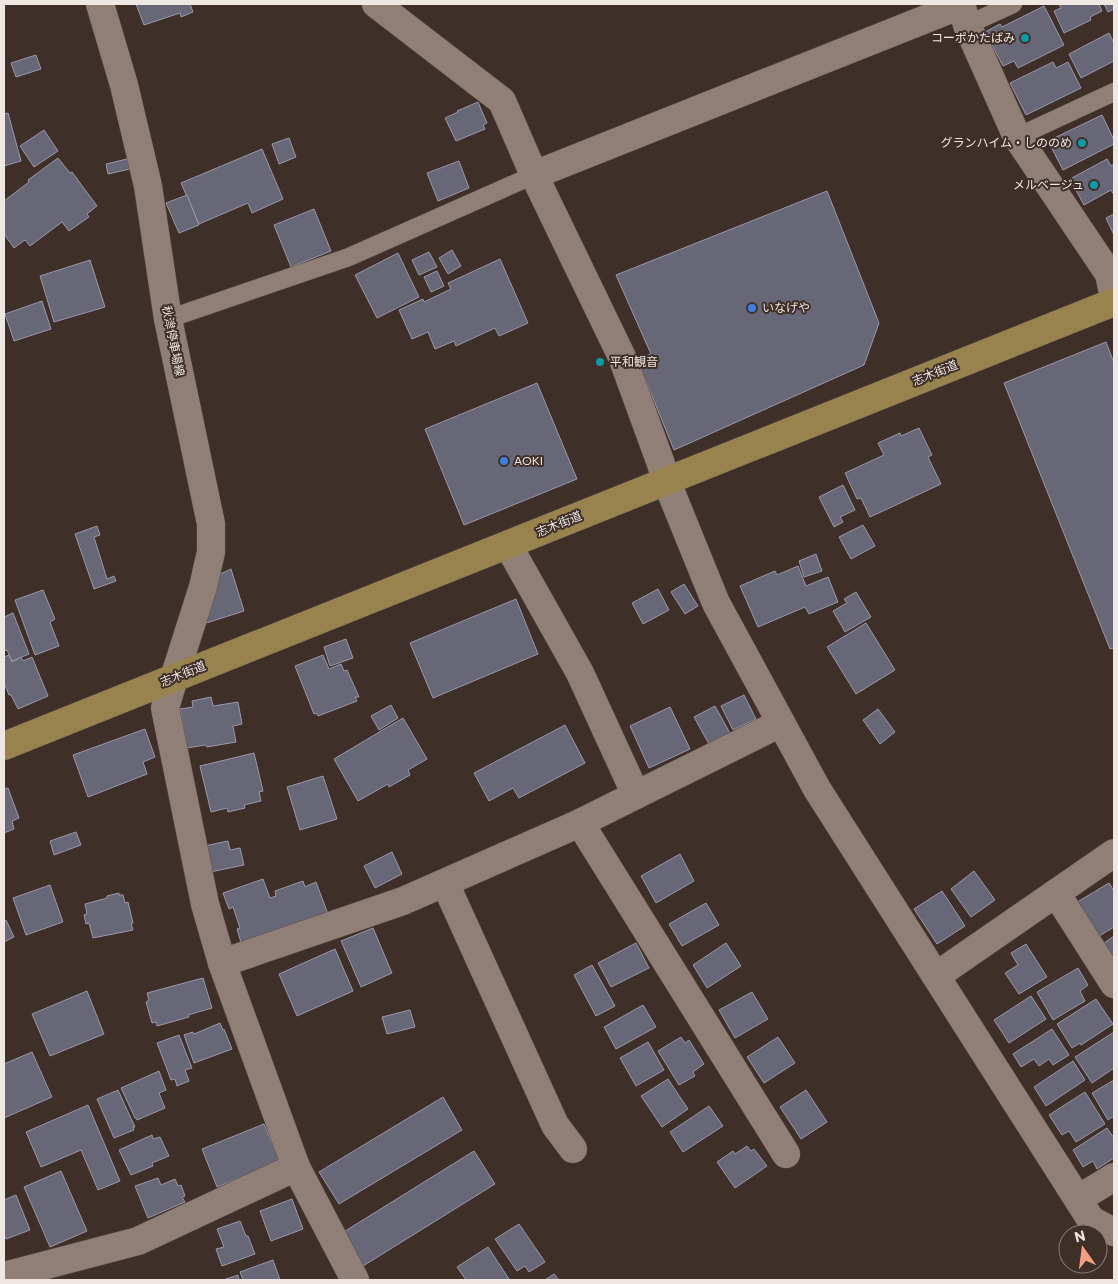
<svg xmlns="http://www.w3.org/2000/svg" width="1118" height="1284" font-family="Commissioner,'Noto Sans JP',sans-serif">
<rect width="100%" height="100%" fill="#3e2f29"/>
<!-- building -->
<g fill="#686777" stroke="#9a98a9">
<path d="M 136,4 L 190,4 L 193,12 L 181,17 L 180,13 L 144,25 Z"/>
<path d="M 1059,4 L 1099,4 L 1102,11 L 1090,17 L 1091,20 L 1064,33 L 1054,11 L 1061,8 Z"/>
<path d="M 1104,4 L 1114,4 L 1114,9 L 1108,12 Z"/>
<path d="M 1044,6 L 1064,45 L 1018,68 L 1014,61 L 1003,66 L 985,32 L 1000,24 L 1002,27 Z"/>
<path d="M 1109,33 L 1114,43 L 1114,61 L 1081,78 L 1069,54 Z"/>
<path d="M 36,55 L 41,69 L 16,77 L 11,63 Z"/>
<path d="M 1053,62 L 1056,68 L 1068,62 L 1081,88 L 1026,115 L 1010,83 Z"/>
<path d="M 478,102 L 487,123 L 483,125 L 485,129 L 456,141 L 445,118 L 458,112 L 457,111 Z"/>
<path d="M 8,113 L 21,161 L 4,166 L 4,114 Z"/>
<path d="M 1102,115 L 1114,140 L 1114,144 L 1063,170 L 1048,141 Z"/>
<path d="M 44,130 L 58,151 L 34,167 L 20,146 Z"/>
<path d="M 289,138 L 296,157 L 279,164 L 272,144 Z"/>
<path d="M 262,149 L 283,199 L 252,213 L 248,203 L 199,224 L 181,183 Z"/>
<path d="M 58,158 L 70,173 L 72,172 L 97,206 L 87,214 L 89,217 L 69,231 L 62,222 L 30,246 L 25,240 L 14,248 L 4,234 L 4,201 L 29,182 L 28,180 Z"/>
<path d="M 127,159 L 130,169 L 108,174 L 106,164 Z"/>
<path d="M 1107,159 L 1111,166 L 1114,164 L 1114,195 L 1111,190 L 1084,205 L 1070,179 Z"/>
<path d="M 459,161 L 469,188 L 438,201 L 427,173 Z"/>
<path d="M 827,191 L 879,323 L 864,365 L 674,450 L 637,359 L 651,354 L 616,275 Z"/>
<path d="M 187,195 L 199,225 L 179,233 L 166,203 Z"/>
<path d="M 314,209 L 331,251 L 291,267 L 274,225 Z"/>
<path d="M 1114,214 L 1114,235 L 1106,218 Z"/>
<path d="M 452,250 L 461,266 L 448,274 L 439,258 Z"/>
<path d="M 429,252 L 437,267 L 419,275 L 412,260 Z"/>
<path d="M 398,253 L 419,297 L 377,318 L 355,275 Z"/>
<path d="M 500,259 L 528,323 L 499,336 L 495,328 L 456,346 L 454,341 L 435,349 L 428,332 L 412,339 L 399,310 L 423,299 L 424,302 L 451,289 L 448,283 Z"/>
<path d="M 90,260 L 105,307 L 54,322 L 40,276 Z"/>
<path d="M 437,271 L 444,286 L 431,292 L 424,277 Z"/>
<path d="M 42,301 L 51,329 L 14,341 L 5,314 Z"/>
<path d="M 1106,342 L 1114,363 L 1114,648 L 1110,649 L 1004,383 Z"/>
<path d="M 537,383 L 577,479 L 464,525 L 425,429 Z"/>
<path d="M 919,428 L 932,455 L 928,457 L 941,484 L 870,517 L 861,498 L 857,499 L 845,473 L 884,455 L 878,443 L 900,433 L 901,436 Z"/>
<path d="M 843,485 L 855,510 L 840,517 L 843,522 L 834,527 L 819,497 Z"/>
<path d="M 863,525 L 875,546 L 851,559 L 839,537 Z"/>
<path d="M 97,526 L 100,535 L 94,537 L 107,579 L 114,576 L 116,581 L 94,589 L 75,534 Z"/>
<path d="M 816,554 L 822,571 L 804,577 L 799,561 Z"/>
<path d="M 798,566 L 806,586 L 828,577 L 838,602 L 809,614 L 805,607 L 758,627 L 740,586 L 775,571 L 777,575 Z"/>
<path d="M 231,569 L 244,611 L 200,625 L 216,576 Z"/>
<path d="M 684,584 L 698,606 L 685,614 L 671,592 Z"/>
<path d="M 658,589 L 669,610 L 643,624 L 632,603 Z"/>
<path d="M 43,590 L 55,619 L 50,622 L 59,646 L 35,655 L 15,600 Z"/>
<path d="M 856,592 L 871,617 L 845,632 L 833,611 L 847,603 L 844,599 Z"/>
<path d="M 516,599 L 538,654 L 433,698 L 410,643 Z"/>
<path d="M 13,613 L 29,654 L 12,661 L 7,650 L 4,651 L 4,617 Z"/>
<path d="M 866,623 L 895,670 L 856,694 L 827,647 Z"/>
<path d="M 346,639 L 353,658 L 330,666 L 324,647 Z"/>
<path d="M 9,655 L 12,662 L 21,657 L 23,661 L 32,657 L 48,696 L 18,709 L 11,695 L 9,695 L 5,685 L 4,686 L 4,657 Z"/>
<path d="M 323,655 L 329,669 L 341,664 L 344,671 L 347,670 L 359,697 L 355,697 L 357,701 L 318,716 L 316,713 L 314,714 L 295,666 Z"/>
<path d="M 744,695 L 756,719 L 733,730 L 721,706 Z"/>
<path d="M 211,697 L 213,706 L 238,702 L 242,724 L 233,726 L 236,742 L 207,747 L 205,745 L 187,748 L 180,709 L 193,707 L 192,701 Z"/>
<path d="M 391,705 L 398,718 L 379,730 L 371,716 Z"/>
<path d="M 715,706 L 731,735 L 710,746 L 694,717 Z"/>
<path d="M 670,707 L 690,749 L 649,768 L 630,726 Z"/>
<path d="M 878,709 L 895,732 L 880,744 L 863,720 Z"/>
<path d="M 403,718 L 427,759 L 408,770 L 410,775 L 389,787 L 388,784 L 358,801 L 334,759 Z"/>
<path d="M 565,725 L 585,763 L 519,798 L 513,788 L 489,801 L 474,773 Z"/>
<path d="M 145,729 L 155,757 L 143,762 L 147,774 L 88,797 L 73,755 Z"/>
<path d="M 254,753 L 263,791 L 259,792 L 261,801 L 244,805 L 245,808 L 228,812 L 227,808 L 211,812 L 200,766 Z"/>
<path d="M 323,776 L 337,819 L 300,830 L 287,787 Z"/>
<path d="M 8,788 L 19,818 L 12,821 L 14,829 L 4,833 L 4,789 Z"/>
<path d="M 76,832 L 81,845 L 54,855 L 50,841 Z"/>
<path d="M 228,841 L 230,850 L 240,848 L 244,865 L 210,872 L 204,846 Z"/>
<path d="M 392,852 L 402,874 L 375,888 L 364,866 Z"/>
<path d="M 680,854 L 694,881 L 656,903 L 641,876 Z"/>
<path d="M 974,871 L 995,900 L 971,917 L 951,889 Z"/>
<path d="M 263,879 L 270,898 L 276,896 L 275,891 L 303,881 L 305,887 L 316,882 L 328,914 L 242,946 L 237,929 L 240,928 L 233,907 L 229,909 L 223,893 Z"/>
<path d="M 1109,883 L 1114,891 L 1114,927 L 1096,938 L 1074,904 Z"/>
<path d="M 50,885 L 63,922 L 26,935 L 13,898 Z"/>
<path d="M 942,891 L 965,926 L 937,944 L 914,909 Z"/>
<path d="M 119,893 L 119,895 L 123,895 L 125,903 L 128,902 L 133,923 L 131,923 L 133,930 L 93,938 L 89,923 L 86,924 L 84,915 L 87,914 L 85,904 L 107,898 L 107,896 Z"/>
<path d="M 706,903 L 719,925 L 682,946 L 669,924 Z"/>
<path d="M 6,920 L 14,937 L 4,942 L 4,921 Z"/>
<path d="M 373,928 L 392,973 L 361,987 L 341,941 Z"/>
<path d="M 1114,936 L 1114,960 L 1104,943 Z"/>
<path d="M 636,943 L 649,968 L 611,987 L 598,963 Z"/>
<path d="M 726,943 L 741,966 L 707,988 L 693,965 Z"/>
<path d="M 1026,944 L 1047,977 L 1019,994 L 1005,973 L 1018,965 L 1011,953 Z"/>
<path d="M 335,949 L 353,991 L 297,1016 L 279,974 Z"/>
<path d="M 592,965 L 615,1006 L 596,1016 L 574,975 Z"/>
<path d="M 1078,968 L 1088,985 L 1080,991 L 1085,1001 L 1053,1020 L 1037,992 Z"/>
<path d="M 203,978 L 212,1008 L 188,1015 L 189,1017 L 157,1026 L 156,1022 L 152,1023 L 146,1002 L 149,1000 L 147,993 Z"/>
<path d="M 87,991 L 104,1034 L 50,1056 L 32,1014 Z"/>
<path d="M 752,992 L 768,1019 L 735,1038 L 719,1010 Z"/>
<path d="M 1031,996 L 1046,1019 L 1009,1043 L 994,1020 Z"/>
<path d="M 1096,999 L 1113,1024 L 1081,1045 L 1080,1043 L 1072,1048 L 1057,1024 Z"/>
<path d="M 643,1005 L 656,1027 L 616,1049 L 604,1027 Z"/>
<path d="M 410,1010 L 415,1027 L 387,1034 L 382,1017 Z"/>
<path d="M 220,1023 L 223,1030 L 224,1029 L 232,1049 L 194,1063 L 184,1035 L 193,1032 L 194,1034 Z"/>
<path d="M 1052,1029 L 1069,1055 L 1053,1065 L 1049,1059 L 1039,1066 L 1034,1059 L 1021,1067 L 1013,1054 Z"/>
<path d="M 1114,1032 L 1114,1068 L 1092,1083 L 1075,1057 Z"/>
<path d="M 179,1035 L 192,1068 L 185,1070 L 189,1081 L 177,1086 L 175,1079 L 171,1080 L 157,1043 Z"/>
<path d="M 681,1037 L 685,1043 L 689,1040 L 704,1064 L 693,1072 L 695,1076 L 679,1085 L 658,1051 Z"/>
<path d="M 778,1037 L 795,1063 L 764,1083 L 747,1057 Z"/>
<path d="M 648,1042 L 664,1070 L 636,1086 L 620,1058 Z"/>
<path d="M 32,1052 L 52,1097 L 4,1118 L 4,1064 Z"/>
<path d="M 1073,1061 L 1085,1080 L 1046,1106 L 1034,1087 Z"/>
<path d="M 159,1071 L 166,1090 L 159,1093 L 165,1108 L 137,1120 L 136,1118 L 135,1118 L 121,1088 Z"/>
<path d="M 668,1079 L 688,1109 L 662,1127 L 641,1096 Z"/>
<path d="M 1114,1080 L 1114,1116 L 1108,1120 L 1092,1093 Z"/>
<path d="M 118,1090 L 135,1127 L 133,1127 L 134,1130 L 114,1138 L 97,1099 Z"/>
<path d="M 806,1090 L 827,1122 L 801,1139 L 780,1107 Z"/>
<path d="M 1085,1092 L 1105,1124 L 1076,1142 L 1069,1131 L 1062,1135 L 1049,1115 Z"/>
<path d="M 443,1097 L 462,1130 L 339,1204 L 319,1172 Z"/>
<path d="M 88,1105 L 120,1181 L 98,1190 L 81,1150 L 41,1167 L 26,1132 Z"/>
<path d="M 709,1106 L 723,1126 L 683,1152 L 670,1132 Z"/>
<path d="M 264,1124 L 280,1162 L 217,1187 L 202,1149 Z"/>
<path d="M 1107,1128 L 1114,1138 L 1114,1158 L 1097,1169 L 1093,1161 L 1083,1167 L 1073,1150 Z"/>
<path d="M 152,1135 L 153,1139 L 160,1137 L 169,1156 L 152,1163 L 153,1166 L 131,1175 L 119,1150 Z"/>
<path d="M 747,1146 L 751,1151 L 754,1149 L 767,1166 L 735,1188 L 717,1162 L 733,1151 L 735,1154 Z"/>
<path d="M 474,1151 L 495,1184 L 363,1266 L 342,1233 Z"/>
<path d="M 61,1171 L 87,1231 L 50,1247 L 24,1187 Z"/>
<path d="M 158,1178 L 161,1185 L 175,1179 L 178,1186 L 181,1185 L 185,1196 L 182,1197 L 185,1202 L 148,1218 L 135,1186 Z"/>
<path d="M 16,1195 L 30,1230 L 6,1239 L 4,1234 L 4,1200 Z"/>
<path d="M 292,1199 L 303,1229 L 271,1241 L 260,1211 Z"/>
<path d="M 240,1221 L 246,1236 L 248,1236 L 255,1254 L 222,1266 L 216,1249 L 224,1247 L 217,1229 Z"/>
<path d="M 519,1224 L 545,1262 L 529,1272 L 525,1266 L 517,1271 L 495,1239 Z"/>
<path d="M 488,1247 L 509,1279 L 506,1280 L 466,1280 L 457,1267 Z"/>
<path d="M 273,1260 L 280,1280 L 243,1280 L 240,1272 Z"/>
<path d="M 554,1274 L 559,1280 L 545,1280 Z"/>
<path d="M 238,1275 L 239,1280 L 223,1280 Z"/>
</g>
<g fill="none" stroke-linecap="round" stroke-linejoin="round">
<!-- service casing -->
<g stroke="#5a4d47" stroke-width="19">
<g id="service">
<path d="M 967,25 L 1013,4"/>
<path d="M 1017,137 L 1114,92"/>
<path d="M 168,319 L 349,257 L 534,175"/>
</g>
</g>
<!-- minor casing -->
<g stroke="#5a4d47" stroke-width="29">
<g id="minor">
<path d="M 376,4 L 502,101 L 534,175 L 622,357 L 660,461 L 666,480 L 716,603 L 817,789 L 1091,1220 L 1114,1232"/>
<path d="M 961,4 L 967,25 L 1017,137 L 1109,274 L 1114,298"/>
<path d="M 534,175 L 961,5"/>
<path d="M 174,678 L 165,708 L 205,904 L 222,963 L 296,1167 L 355,1280"/>
<path d="M 636,795 L 781,723"/>
<path d="M 580,823 L 786,1154"/>
<path d="M 445,883 L 555,1125 L 573,1149"/>
<path d="M 1056,893 L 1114,984"/>
<path d="M 222,963 L 403,901 L 580,823 L 636,795 L 580,673 L 508,545"/>
<path d="M 936,976 L 1114,853"/>
<path d="M 1078,1199 L 1114,1177"/>
<path d="M 4,1276 L 138,1241 L 296,1167"/>
</g>
</g>
<!-- secondary casing -->
<g stroke="#5a4d47" stroke-width="29">
<path id="secondary" d="M 100,4 L 124,85 L 148,186 L 168,319 L 211,524 L 211,552 L 203,587 L 174,678"/>
</g>
<!-- primary casing -->
<g stroke="#5a4d47" stroke-width="29">
<path id="primary" d="M 4,746 L 1114,302"/>
</g>
<!-- service -->
<use href="#service" stroke="#907f77" stroke-width="18"/>
<!-- minor -->
<use href="#minor" stroke="#907f77" stroke-width="28"/>
<!-- secondary -->
<use href="#secondary" stroke="#907f77" stroke-width="28"/>
<!-- primary -->
<use href="#primary" stroke="#98824e" stroke-width="28"/>
</g>
<!-- markers -->
<g fill="#0f9aa8" stroke="#3e2f29" stroke-width="2">
<circle cx="1025" cy="38" r="5"/>
<circle cx="1082" cy="143" r="5"/>
<circle cx="1094" cy="185" r="5"/>
<circle cx="600" cy="362" r="5"/>
</g>
<g fill="#3f7fe0" stroke="#3e2f29" stroke-width="2">
<circle cx="752" cy="308" r="5"/>
<circle cx="504" cy="461" r="5"/>
</g>
<g text-anchor="middle" stroke-width="4" stroke-linejoin="round" paint-order="stroke">
<!-- poi labels -->
<g font-size="12" fill="#f0e6e2" stroke="#3e2f29" text-anchor="end">
<text x="1015" y="42">コーポかたばみ</text>
<text x="1072" y="147">グランハイム・しののめ</text>
<text x="1084" y="189">メルベージュ</text>
<text x="762" y="312" text-anchor="start">いなげや</text>
<text x="610" y="366" text-anchor="start">平和観音</text>
<text x="514" y="465" text-anchor="start">AOKI</text>
</g>
<!-- street labels -->
<g font-size="12" fill="#f0e6e2" stroke="#3e2f29">
<text transform="translate(173 341) rotate(79)" y="4">秋津停車場線</text>
<text transform="translate(935 373) rotate(-22)" y="4">志木街道</text>
<text transform="translate(559 524) rotate(-22)" y="4">志木街道</text>
<text transform="translate(183 674) rotate(-22)" y="4">志木街道</text>
</g>
</g>
<!-- border -->
<rect width="1118" height="1284" fill="none" stroke="#f0e6e2" stroke-width="10"/>
<!-- north arrow -->
<g transform="translate(1083 1249) rotate(346)"><circle r="24" fill="#3e2f29" stroke="#857873"/>
<path d="M0-4L9 19L0 12L-9 19Z" fill="#f2a081"/>
<text y="-8" font-size="14" font-weight="bold" text-anchor="middle" fill="#f0e6e2">N</text>
</g>
</svg>
